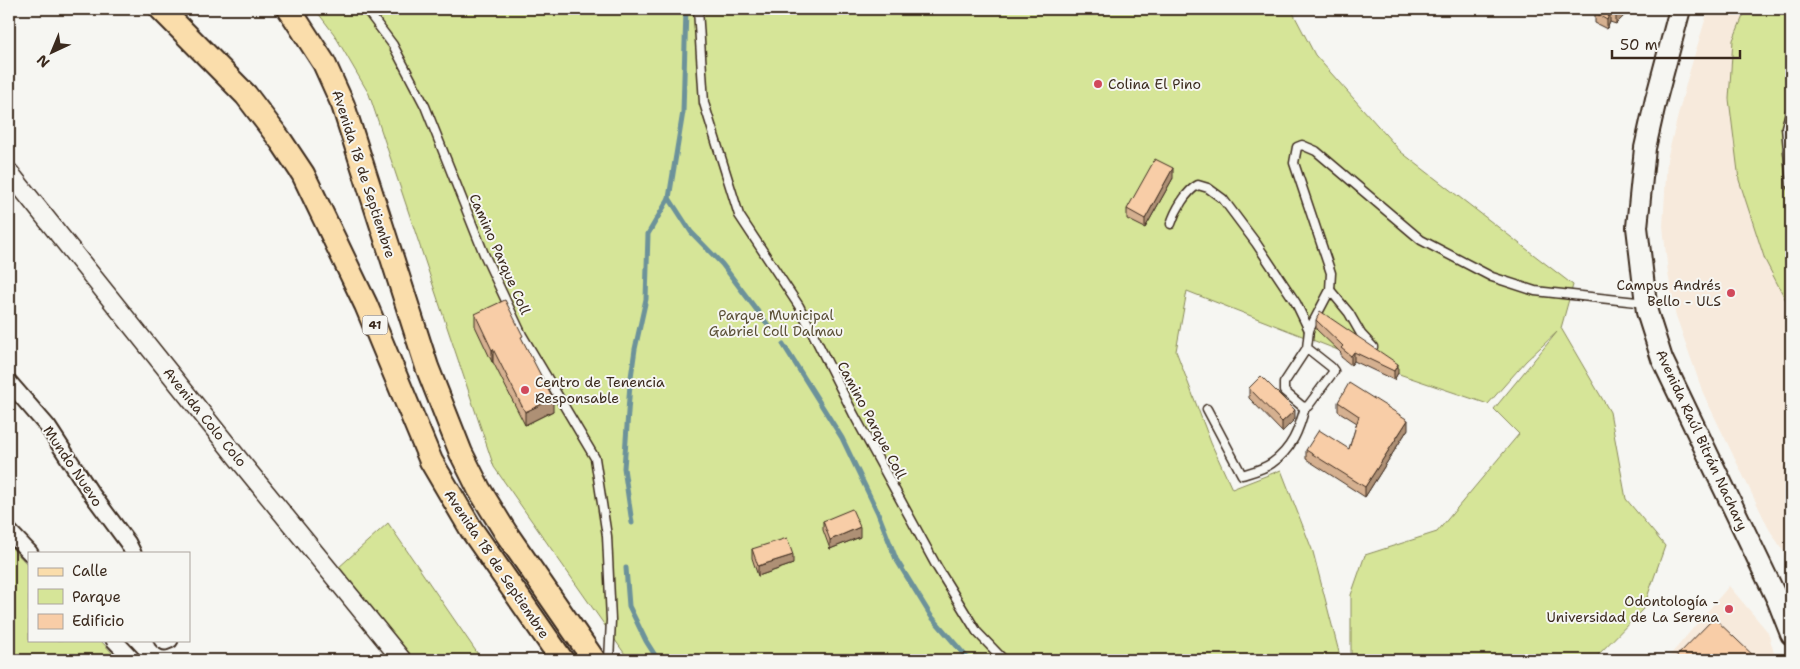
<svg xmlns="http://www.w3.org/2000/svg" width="1800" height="669" font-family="'Shantell Sans',sans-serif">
<rect width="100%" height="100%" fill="#f6f6f2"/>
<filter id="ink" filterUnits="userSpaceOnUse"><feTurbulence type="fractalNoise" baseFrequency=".02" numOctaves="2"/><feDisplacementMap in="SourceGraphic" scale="10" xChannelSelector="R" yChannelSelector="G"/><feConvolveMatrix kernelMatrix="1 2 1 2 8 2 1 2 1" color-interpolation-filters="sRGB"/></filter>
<g filter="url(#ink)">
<!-- built -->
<g fill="#f7eadc">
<path d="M 1711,9 L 1791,9 L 1791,563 L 1769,529 L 1703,393 L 1675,313 L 1668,273 L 1663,226 L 1667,159 L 1687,80 L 1706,17 Z"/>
<path d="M 1729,586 L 1768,632 L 1776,660 L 1666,660 Z"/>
</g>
<!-- green -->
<g fill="#d6e598" stroke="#88885b">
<path d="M 315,9 L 1291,9 L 1315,55 L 1401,152 L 1573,285 L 1561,328 L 1610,412 L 1626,499 L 1665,546 L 1643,609 L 1593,660 L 1351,660 L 1351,595 L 1365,555 L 1437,532 L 1519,434 L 1494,409 L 1557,332 L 1526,361 L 1488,404 L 1402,375 L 1187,291 L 1176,351 L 1211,443 L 1232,489 L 1281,470 L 1313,552 L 1341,660 L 629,660 L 494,467 L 369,94 L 334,34 Z"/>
<path d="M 1746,9 L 1791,9 L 1791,310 L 1765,260 L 1739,180 L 1729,99 L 1733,40 Z"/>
<path d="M 388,523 L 482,660 L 414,660 L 338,568 Z"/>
<path d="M 9,545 L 29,566 L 29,640 L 100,640 L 119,660 L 9,660 Z"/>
</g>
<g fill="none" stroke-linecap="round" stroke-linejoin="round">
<!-- stream -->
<g stroke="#6c929a" stroke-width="5">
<path d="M 669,198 L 691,232 L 722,264 L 771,329"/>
<path d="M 783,344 L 842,438 L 878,513 L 896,559 L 931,616 L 969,660"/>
<path d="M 632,523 L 624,468 L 630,384 L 635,349 L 646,299 L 648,234 L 669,198 L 683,112 L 686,9"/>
<path d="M 626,568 L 629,606 L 646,641 L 658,660"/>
</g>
<!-- service casing -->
<g stroke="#3b2a1e" stroke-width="11">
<g id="service">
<path d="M 366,9 L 393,45 L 425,106 L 484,254 L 522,335 L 595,458 L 607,536 L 611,620 L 609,660"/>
<path d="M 698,9 L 704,103 L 739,215 L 799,306 L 853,413 L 937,567 L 977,632 L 1004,660"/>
<path d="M 1791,109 L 1786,127 L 1791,186"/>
<path d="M 1171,224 C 1175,211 1186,191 1198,185 L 1208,188 L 1223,199 L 1256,243 L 1296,303 L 1309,330"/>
<path d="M 1330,290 L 1349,313 L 1361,334 L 1373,347"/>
<path d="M 1307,348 L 1331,367 L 1334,371 L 1308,406 L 1303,407 L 1284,391 L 1284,383 L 1307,348 L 1309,330 L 1330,290 L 1331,273 L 1294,163 L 1297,147 L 1302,145 L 1316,151 L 1421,240 L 1492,277 L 1535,291 L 1646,303"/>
<path d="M 1207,409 L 1242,475 C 1252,472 1264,469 1272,463 C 1292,449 1299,430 1305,407"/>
</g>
</g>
<!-- minor casing -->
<g stroke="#3b2a1e" stroke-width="19">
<g id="minor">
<path d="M 9,382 L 48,427 L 91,493 L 128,543 L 133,553"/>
<path d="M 9,531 L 30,553"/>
<path d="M 114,640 L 133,660"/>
<path d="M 162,640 L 165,642 L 170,640"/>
</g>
</g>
<!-- tertiary casing -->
<g stroke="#3b2a1e" stroke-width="21">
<path id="tertiary" d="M 9,172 L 244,466 L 402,660"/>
</g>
<!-- secondary casing -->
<g stroke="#3b2a1e" stroke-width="24">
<path id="secondary" d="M 1680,9 L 1656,99 L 1645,148 L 1637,227 L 1647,312 L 1662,359 L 1778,601 L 1791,634"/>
</g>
<!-- primary casing -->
<g stroke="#3b2a1e" stroke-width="26">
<g id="primary">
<path d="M 161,9 L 246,95 L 281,141 L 303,174 L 366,305 L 431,461 L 471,529 L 562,660"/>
<path d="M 289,9 L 324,63 L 343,105 L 427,367 L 461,453 L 479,489 L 506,533 L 594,660"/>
</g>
</g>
<!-- service -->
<use href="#service" stroke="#f6f6f2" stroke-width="8"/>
<!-- minor -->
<use href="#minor" stroke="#f6f6f2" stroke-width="15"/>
<!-- tertiary -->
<use href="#tertiary" stroke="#f6f6f2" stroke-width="18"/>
<!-- secondary -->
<use href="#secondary" stroke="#f6f6f2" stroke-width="20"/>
<!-- primary -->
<use href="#primary" stroke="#faddab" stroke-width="22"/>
</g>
<!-- wall -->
<g fill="#d5b090" stroke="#3b2a1e">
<path d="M 1631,9 L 1616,24 L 1610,22 L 1607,29 L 1595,23 L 1595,13 Z"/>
<path d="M 1173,178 L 1145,228 L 1127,219 L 1127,209 Z"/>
<path d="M 475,314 L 523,341 L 553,411 L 525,425 L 493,362 L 492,362 L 475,326 Z"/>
<path d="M 1316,320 L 1398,373 L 1394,380 L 1354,361 L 1351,365 L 1341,357 L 1341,353 L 1316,329 Z"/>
<path d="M 1249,388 L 1295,419 L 1282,432 L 1249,398 Z"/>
<path d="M 1338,402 L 1408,429 L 1365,497 L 1306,459 L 1306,450 L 1349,449 L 1357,423 L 1338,411 Z"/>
<path d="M 823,521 L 860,537 L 830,549 L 823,530 Z"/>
<path d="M 752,549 L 793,564 L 758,576 L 752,558 Z"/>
</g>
<!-- shaded-wall -->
<g fill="#ae9075" stroke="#3b2a1e">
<path d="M 1622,9 L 1631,9 L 1616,24 L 1616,15 Z"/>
<path d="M 1610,12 L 1610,22 L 1607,29 L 1607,20 Z"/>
<path d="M 1173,168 L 1173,178 L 1145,228 L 1145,219 Z"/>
<path d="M 493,349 L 493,362 L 492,362 L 492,350 Z"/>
<path d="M 1354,352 L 1354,361 L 1351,365 L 1351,356 Z"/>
<path d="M 1398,364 L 1398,373 L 1394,380 L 1394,371 Z"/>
<path d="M 553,399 L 553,411 L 525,425 L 525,412 Z"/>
<path d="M 1295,410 L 1295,419 L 1282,432 L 1282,422 Z"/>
<path d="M 1408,420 L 1408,429 L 1365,497 L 1365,487 Z"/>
<path d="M 860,527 L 860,537 L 830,549 L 830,540 Z"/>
<path d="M 793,555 L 793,564 L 758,576 L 758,566 Z"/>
</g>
<!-- building -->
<g fill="#f8cda7" stroke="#3b2a1e">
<path d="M 1598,9 L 1622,9 L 1616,15 L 1610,12 L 1607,20 L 1595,13 Z"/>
<path d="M 1155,159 L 1173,168 L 1145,219 L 1127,209 Z"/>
<path d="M 505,300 L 523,336 L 521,337 L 553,399 L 525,412 L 493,349 L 492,350 L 475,314 Z"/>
<path d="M 1320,311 L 1398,364 L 1394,371 L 1354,352 L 1351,356 L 1341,348 L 1343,346 L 1316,320 Z"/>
<path d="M 1261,376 L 1295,410 L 1282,422 L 1249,388 Z"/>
<path d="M 1349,383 L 1408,420 L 1365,487 L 1306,450 L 1319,430 L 1349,449 L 1359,416 L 1338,402 Z"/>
<path d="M 852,509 L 860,527 L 830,540 L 823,521 Z"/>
<path d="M 787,538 L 793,555 L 758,566 L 752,549 Z"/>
<path d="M 1714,618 L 1758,660 L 1673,660 Z"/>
</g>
</g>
<!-- markers -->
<g fill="#d1495b" stroke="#f6f6f2" stroke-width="2">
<circle cx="1098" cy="84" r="5"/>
<circle cx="1731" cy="293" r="5"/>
<circle cx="525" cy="390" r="5"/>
<circle cx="1729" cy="609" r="5"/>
</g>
<g text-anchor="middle" stroke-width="4" stroke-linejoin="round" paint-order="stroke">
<!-- shield labels -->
<rect fill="#f6f6f2" stroke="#73675e" stroke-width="1" x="362.5" y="315.5" width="25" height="19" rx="4"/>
<g font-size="12" font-weight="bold" fill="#3b2a1e">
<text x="375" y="329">41</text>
</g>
<!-- poi labels -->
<g font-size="14" fill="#3b2a1e" stroke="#f6f6f2" text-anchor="start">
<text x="1108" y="89">Colina El Pino</text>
<text x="1721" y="290" text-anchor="end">Campus Andrés<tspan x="1721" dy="16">Bello - ULS</tspan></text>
<text x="535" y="387">Centro de Tenencia<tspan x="535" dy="16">Responsable</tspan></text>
<text x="1719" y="606" text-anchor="end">Odontología -<tspan x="1719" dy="16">Universidad de La Serena</tspan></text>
</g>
<!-- street labels -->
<g font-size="14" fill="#3b2a1e" stroke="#f6f6f2">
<text transform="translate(364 174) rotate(72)" y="5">Avenida 18 de Septiembre</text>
<text transform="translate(500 254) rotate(66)" y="5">Camino Parque Coll</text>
<text transform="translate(205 417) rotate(51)" y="5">Avenida Colo Colo</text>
<text transform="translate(872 420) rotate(62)" y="5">Camino Parque Coll</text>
<text transform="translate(1702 440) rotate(65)" y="5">Avenida Raúl Bitrán Nachary</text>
<text transform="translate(73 466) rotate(56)" y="5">Mundo Nuevo</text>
<text transform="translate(497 564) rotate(56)" y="5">Avenida 18 de Septiembre</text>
</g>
<!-- park labels -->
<g font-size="14" fill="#5a4f36" stroke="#f6f6f2">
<text x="776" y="320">Parque Municipal<tspan x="776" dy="16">Gabriel Coll Dalmau</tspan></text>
</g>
</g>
<!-- margin -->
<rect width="1800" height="669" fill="none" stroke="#f6f6f2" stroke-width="30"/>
<rect x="15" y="15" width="1770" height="639" fill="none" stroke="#3b2a1e" stroke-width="2" filter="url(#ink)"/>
<!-- legend -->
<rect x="28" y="552" width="162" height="90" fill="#f6f6f2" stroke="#aba49d"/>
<rect x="38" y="568" width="25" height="8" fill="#faddab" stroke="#aba49d"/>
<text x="72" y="576" font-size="15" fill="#3b2a1e">Calle</text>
<rect x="38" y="589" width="25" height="15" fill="#d6e598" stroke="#aba49d"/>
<text x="72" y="602" font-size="15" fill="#3b2a1e">Parque</text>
<rect x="38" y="614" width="25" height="15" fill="#f8cda7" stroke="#aba49d"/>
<text x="72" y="626" font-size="15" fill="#3b2a1e">Edificio</text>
<!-- north arrow -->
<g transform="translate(52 52) rotate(224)" stroke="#f6f6f2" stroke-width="4" paint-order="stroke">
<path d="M0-4L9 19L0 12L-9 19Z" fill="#3b2a1e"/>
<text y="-8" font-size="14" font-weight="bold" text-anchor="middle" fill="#3b2a1e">N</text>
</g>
<!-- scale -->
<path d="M1612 50v8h128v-8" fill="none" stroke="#3b2a1e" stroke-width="2.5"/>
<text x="1620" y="50" font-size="15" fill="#3b2a1e" stroke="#f6f6f2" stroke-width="4" paint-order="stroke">50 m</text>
</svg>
